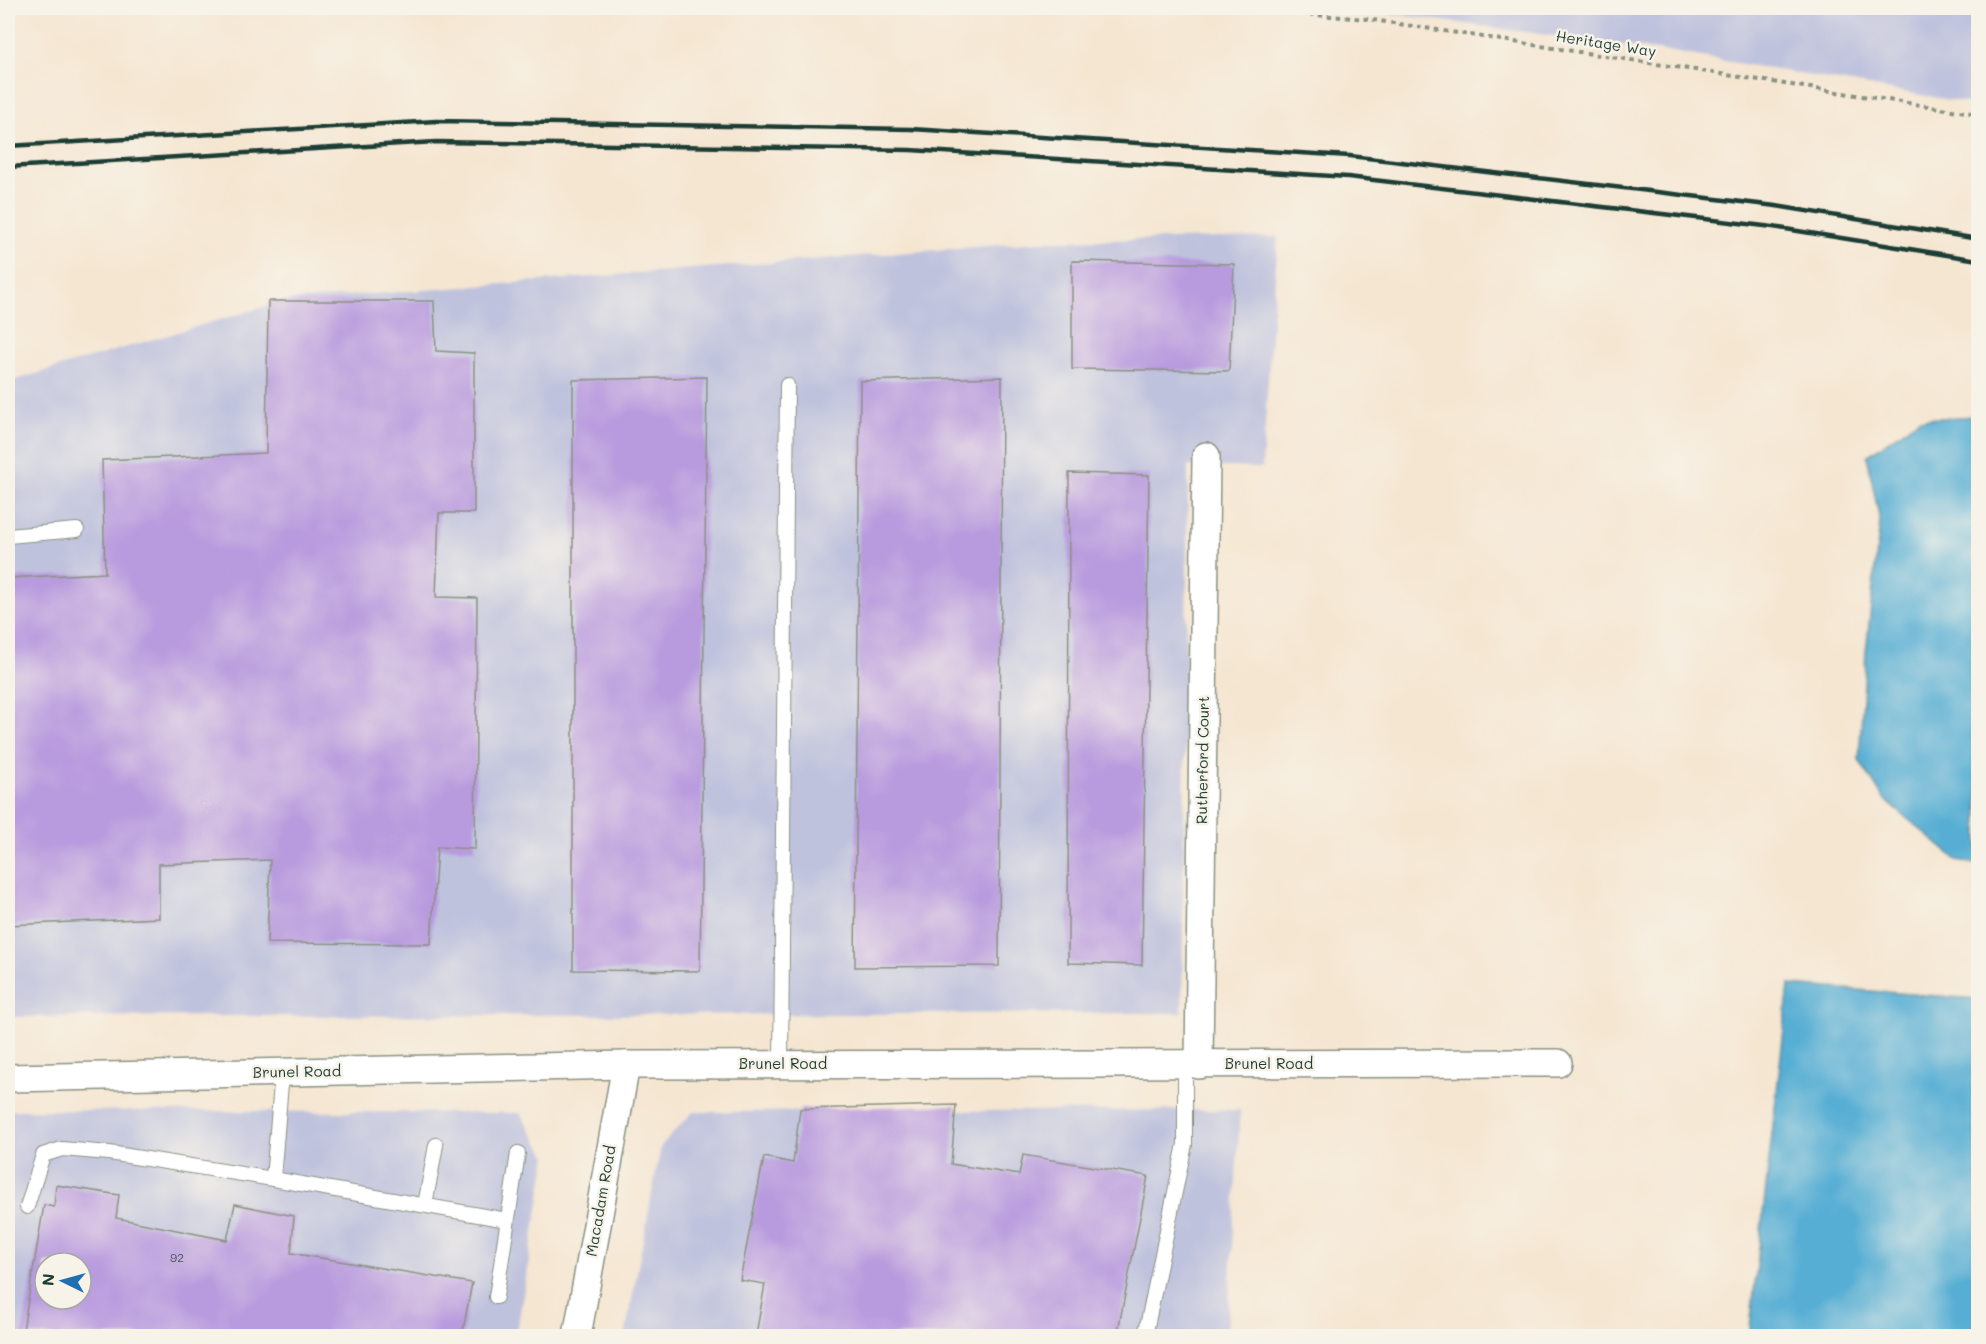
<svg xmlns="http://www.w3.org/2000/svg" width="1986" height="1344" font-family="Mali,sans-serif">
<rect width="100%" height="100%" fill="#f7f3e8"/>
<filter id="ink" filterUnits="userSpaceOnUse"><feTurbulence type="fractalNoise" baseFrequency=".0167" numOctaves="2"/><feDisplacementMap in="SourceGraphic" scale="12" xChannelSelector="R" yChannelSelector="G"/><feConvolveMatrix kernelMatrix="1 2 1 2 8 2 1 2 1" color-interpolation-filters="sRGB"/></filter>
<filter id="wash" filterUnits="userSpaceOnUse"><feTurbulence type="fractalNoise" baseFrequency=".008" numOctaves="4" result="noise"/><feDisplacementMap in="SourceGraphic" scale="24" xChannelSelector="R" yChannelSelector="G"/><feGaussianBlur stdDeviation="1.35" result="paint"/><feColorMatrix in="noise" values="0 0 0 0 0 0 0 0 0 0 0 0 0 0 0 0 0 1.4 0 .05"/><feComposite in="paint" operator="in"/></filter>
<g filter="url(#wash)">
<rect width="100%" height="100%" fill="#f5e6d2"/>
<!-- industrial -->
<g fill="#bfc2dd" fill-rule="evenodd">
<path d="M 1324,8 L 1978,8 L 1978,105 L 1673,52 L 1384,13 Z"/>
<path d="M 1278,237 L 1262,468 L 1188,466 L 1182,1013 L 8,1017 L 8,382 L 284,301 L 1050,241 Z"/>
<path d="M 8,1110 L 520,1113 L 547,1156 L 516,1336 L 8,1336 ZM 45,1263 L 81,1263 L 81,1299 L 45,1299 Z"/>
<path d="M 1240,1110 L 1227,1336 L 625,1336 L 661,1146 L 693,1112 Z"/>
</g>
<!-- water -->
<g fill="#57aed4" stroke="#3b7684" stroke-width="1.5">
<path d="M 1976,416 L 1978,420 L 1978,864 L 1957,860 L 1884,799 L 1859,760 L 1866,652 L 1880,522 L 1867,456 L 1920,419 Z"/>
<path d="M 1789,985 L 1978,999 L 1978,1336 L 1749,1336 Z"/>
</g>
<g id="blocks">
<!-- building -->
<g fill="#b89ade" fill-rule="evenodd">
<path d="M 1072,261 L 1234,264 L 1229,371 L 1072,369 Z"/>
<path d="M 268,301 L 434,301 L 436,351 L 474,353 L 474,513 L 439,513 L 436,597 L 477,598 L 475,849 L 437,847 L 431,944 L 267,943 L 270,860 L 159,864 L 159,918 L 8,925 L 8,578 L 105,573 L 102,460 L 266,453 Z"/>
<path d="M 707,377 L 700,971 L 573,970 L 573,380 Z"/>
<path d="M 1002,377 L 999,966 L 855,967 L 860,381 Z"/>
<path d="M 1069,473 L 1149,475 L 1142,965 L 1068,963 Z"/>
<path d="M 956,1105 L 951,1164 L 1019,1175 L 1023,1155 L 1148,1176 L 1117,1336 L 731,1336 L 732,1332 L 756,1335 L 765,1284 L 740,1280 L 764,1157 L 793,1163 L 800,1109 Z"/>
<path d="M 56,1185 L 119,1195 L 116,1218 L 227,1240 L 235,1204 L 294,1216 L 291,1253 L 472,1283 L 462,1336 L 22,1336 L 44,1205 L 54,1207 ZM 45,1263 L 81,1263 L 81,1299 L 45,1299 Z"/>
</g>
</g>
</g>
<g filter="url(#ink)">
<use href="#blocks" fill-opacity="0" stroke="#8a9283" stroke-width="1.5"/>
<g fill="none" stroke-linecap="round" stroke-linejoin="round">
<!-- lane casing -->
<g stroke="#8a9283" stroke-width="16">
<g id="lane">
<path d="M 8,536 L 77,530"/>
<path d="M 781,1064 L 787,385"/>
<path d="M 273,1179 L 507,1220"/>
<path d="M 425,1205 L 436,1145"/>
<path d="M 27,1207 L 43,1155 L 62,1149 L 109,1153 L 273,1179 L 282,1072"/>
<path d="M 496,1297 L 518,1153"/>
<path d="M 1145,1336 L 1185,1144 L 1185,1064"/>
</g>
</g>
<!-- street casing -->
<g stroke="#8a9283" stroke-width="30">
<g id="street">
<path d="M 1199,1065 L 1206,456"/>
<path d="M 8,1078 L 626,1065 L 1558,1063"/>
<path d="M 577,1336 L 626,1065"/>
</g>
</g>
<!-- path -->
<path stroke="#8a9283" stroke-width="4" stroke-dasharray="4.5 4.5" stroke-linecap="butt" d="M 1229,8 L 1367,19 L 1978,114"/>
<!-- lane -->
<use href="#lane" stroke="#fff" stroke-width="14"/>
<!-- street -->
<use href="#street" stroke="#fff" stroke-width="27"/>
<!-- rail -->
<g stroke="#1f3d34" stroke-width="4.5">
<path d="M 8,146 L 436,121 L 911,129 L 1350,156 L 1776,206 L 1978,239"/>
<path d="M 8,167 L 436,142 L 910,150 L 1348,177 L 1773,227 L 1978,260"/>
</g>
</g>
</g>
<g text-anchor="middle" stroke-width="5" stroke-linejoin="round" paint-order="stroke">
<!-- number labels -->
<g font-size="12" fill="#45545e">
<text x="177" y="1262">92</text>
</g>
<!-- street labels -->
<g font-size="15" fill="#1f3d34" stroke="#f7f3e8">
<text transform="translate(1606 44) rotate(9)" y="5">Heritage Way</text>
<text transform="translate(1203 760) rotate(-89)" y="5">Rutherford Court</text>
<text x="783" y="1069">Brunel Road</text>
<text x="1269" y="1069">Brunel Road</text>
<text transform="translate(297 1072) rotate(-1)" y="5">Brunel Road</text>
<text transform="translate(601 1201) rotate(-80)" y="5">Macadam Road</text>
</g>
</g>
<!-- margin -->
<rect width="1986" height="1344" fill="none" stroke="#f7f3e8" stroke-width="30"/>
<!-- north arrow -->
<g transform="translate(63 1281) rotate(275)"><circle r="28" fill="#f7f3e8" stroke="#a1aaa0" stroke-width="1.5"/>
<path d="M0-4.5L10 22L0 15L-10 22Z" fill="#1f6fb2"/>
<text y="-9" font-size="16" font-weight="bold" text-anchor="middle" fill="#1f3d34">N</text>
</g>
</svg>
